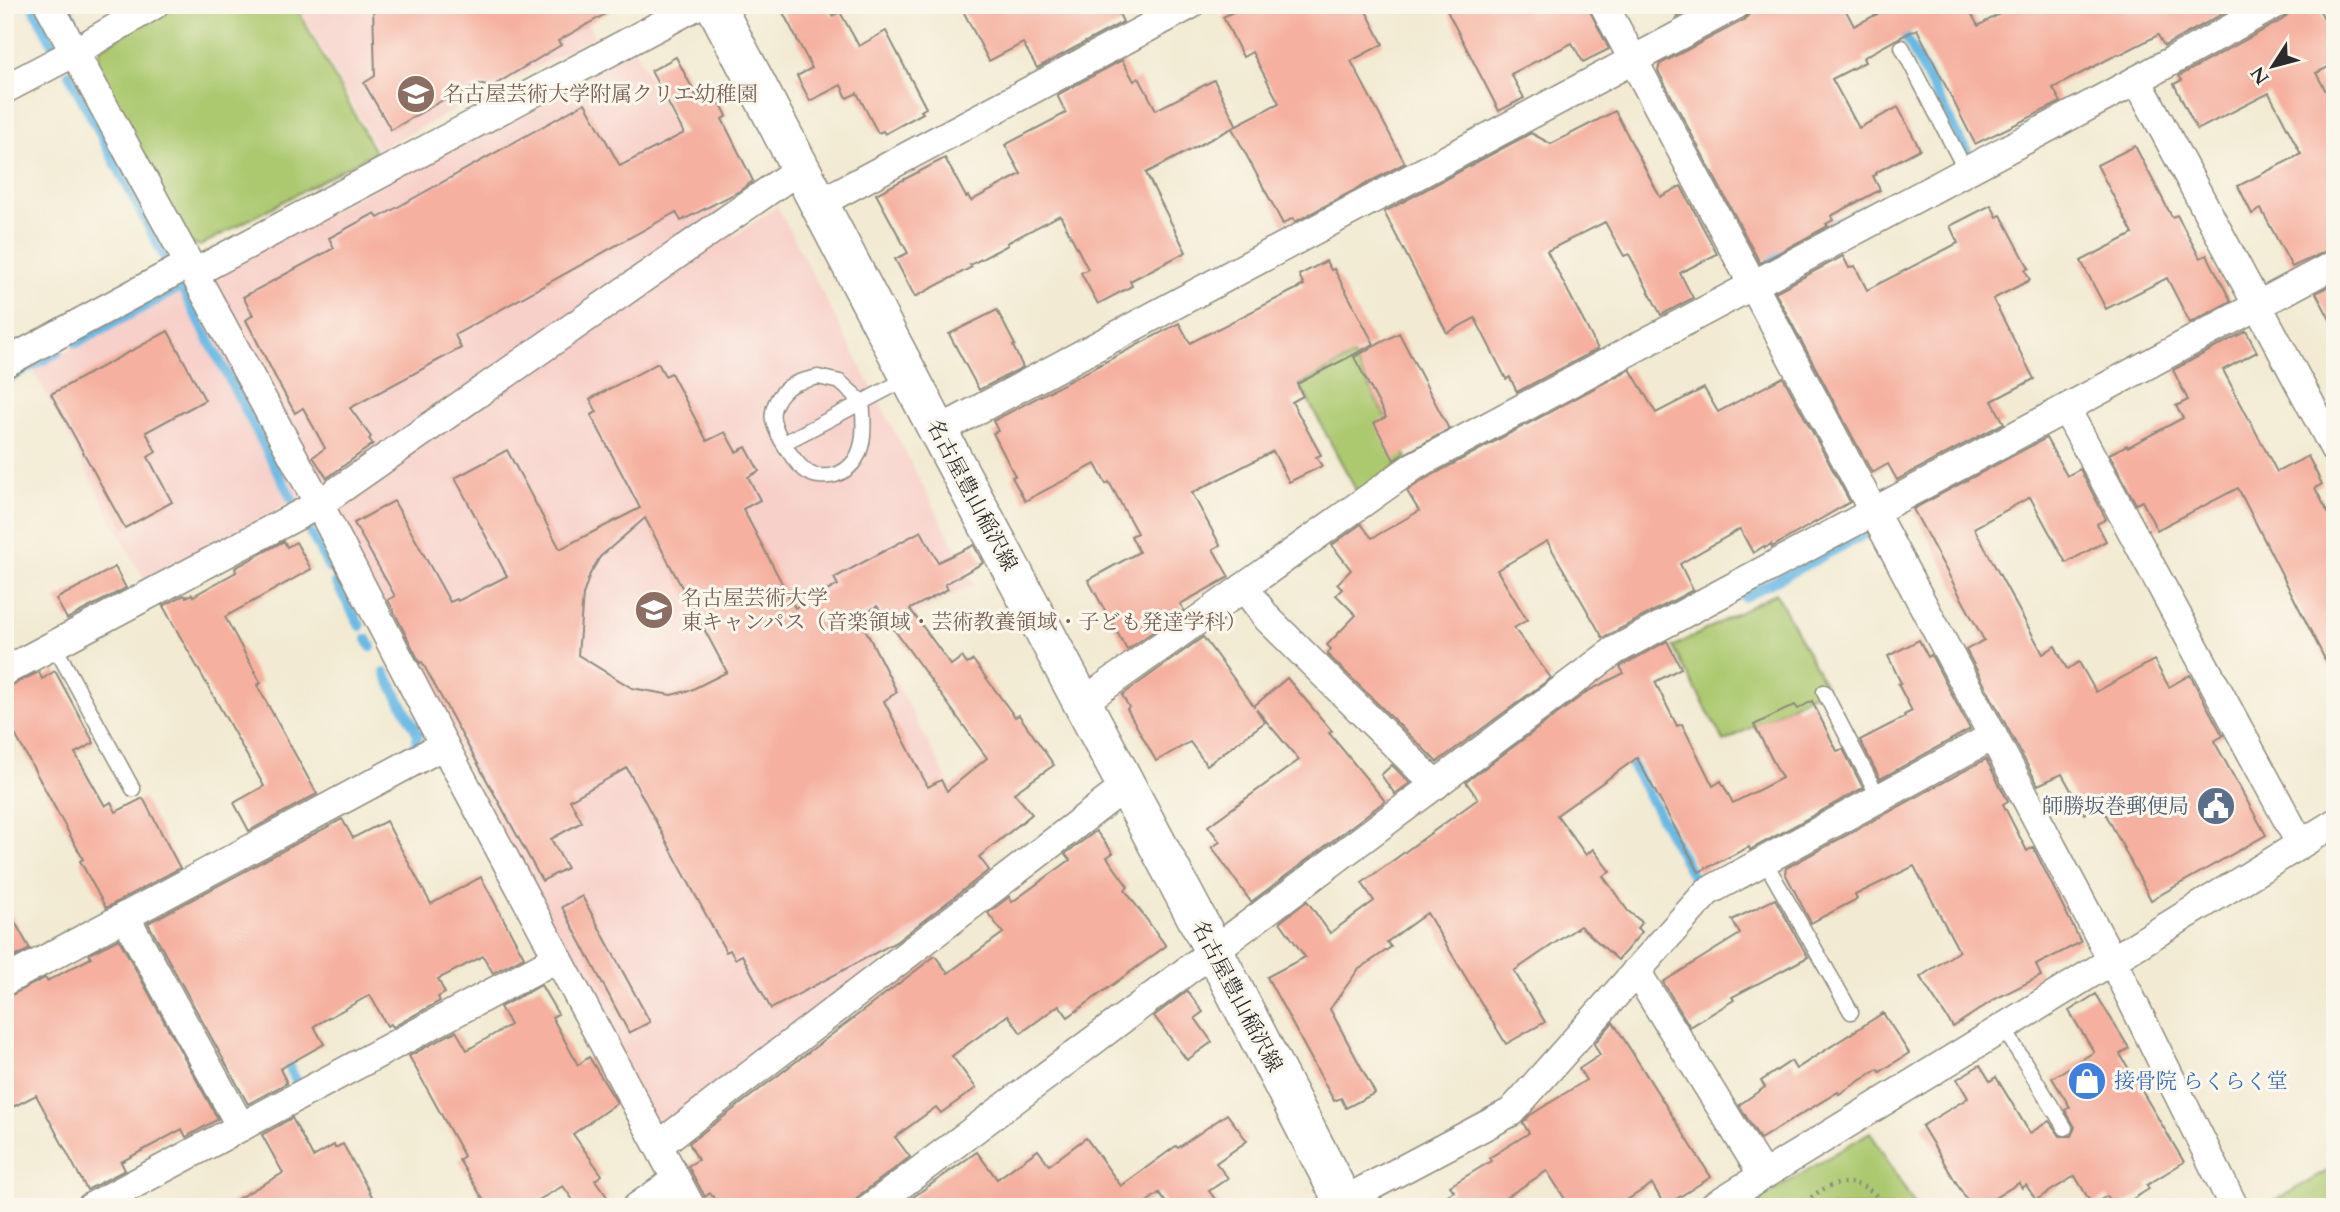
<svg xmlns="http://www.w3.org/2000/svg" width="2340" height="1212" font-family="Cardo,'Noto Serif JP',serif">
<rect width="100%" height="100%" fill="#fbf7ec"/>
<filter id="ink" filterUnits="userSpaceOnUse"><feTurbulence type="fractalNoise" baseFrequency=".0143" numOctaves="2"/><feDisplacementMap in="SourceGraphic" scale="14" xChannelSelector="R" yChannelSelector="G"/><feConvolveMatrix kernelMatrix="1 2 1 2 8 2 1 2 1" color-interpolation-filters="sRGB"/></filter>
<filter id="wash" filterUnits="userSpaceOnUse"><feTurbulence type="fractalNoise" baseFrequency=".00686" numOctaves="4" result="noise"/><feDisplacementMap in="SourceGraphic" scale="28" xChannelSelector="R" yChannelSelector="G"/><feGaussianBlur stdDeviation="1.57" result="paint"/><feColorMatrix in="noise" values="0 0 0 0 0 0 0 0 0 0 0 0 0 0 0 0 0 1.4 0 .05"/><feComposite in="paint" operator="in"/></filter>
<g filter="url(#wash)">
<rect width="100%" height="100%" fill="#f2ead2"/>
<!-- built -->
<g fill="#f7d0c9">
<path d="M 297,5 L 578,5 L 594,37 L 378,150 Z"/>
<path d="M 634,48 L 733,238 L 777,206 L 974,584 L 872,636 L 997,874 L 659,1127 L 339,523 L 344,501 L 331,482 L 311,476 L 301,497 L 144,580 L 33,369 L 182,288 L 213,285 L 218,272 Z"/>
</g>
<!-- green -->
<g fill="#acc96f" stroke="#6c7a4d" stroke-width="2">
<path d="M 175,5 L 295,5 L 375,152 L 200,246 L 188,242 L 95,67 L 101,48 Z"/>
<path d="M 1353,356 L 1407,458 L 1358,494 L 1300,385 Z"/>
<path d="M 1776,593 L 1826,687 L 1724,742 L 1673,647 Z"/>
<path d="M 1870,1132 L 1916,1207 L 1747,1207 Z"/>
<path d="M 2333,1168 L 2335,1207 L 2263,1207 Z"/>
</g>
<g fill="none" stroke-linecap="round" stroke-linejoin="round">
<!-- stream -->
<g stroke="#69b9e4" stroke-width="10">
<path d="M 32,5 L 53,45"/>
<path d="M 65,5 L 73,19"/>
<path d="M 1889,5 L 1969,156"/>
<path d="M 69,74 L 167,262"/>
<path d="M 1770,258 L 1887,198"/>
<path d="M 180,285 L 292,499"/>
<path d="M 76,343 L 181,287"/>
<path d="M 5,380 L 58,352"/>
<path d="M 309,530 L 330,569"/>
<path d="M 336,582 L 360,626"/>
<path d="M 1744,597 L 1871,531"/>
<path d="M 367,639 L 371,647"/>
<path d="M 385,673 L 418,734 L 416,746 L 407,751"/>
<path d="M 1597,701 L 1589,687 L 1615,667"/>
<path d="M 1626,754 L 1695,880"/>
<path d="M 5,964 L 10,962"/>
<path d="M 282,1053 L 297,1082"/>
<path d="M 1425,1207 L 1430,1200"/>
</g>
</g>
<g id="blocks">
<!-- building -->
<g fill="#f5b09f" fill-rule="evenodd">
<path d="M 373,5 L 621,5 L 558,41 L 561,45 L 491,87 L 479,84 L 452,100 L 443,100 L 391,130 L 364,83 L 375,76 Z"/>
<path d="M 779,5 L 826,5 L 832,16 L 840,12 L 859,46 L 886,31 L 926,108 L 921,111 L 923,113 L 885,134 L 883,131 L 878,133 L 857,93 L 847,98 L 841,85 L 810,101 L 797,76 L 812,68 Z"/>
<path d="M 960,5 L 1115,5 L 1123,22 L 1037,68 L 1023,43 L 989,61 Z"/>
<path d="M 1246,5 L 1363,5 L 1383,44 L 1351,61 L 1405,163 L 1295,222 L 1293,218 L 1283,224 L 1232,128 L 1146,173 L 1186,252 L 1130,281 L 1132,286 L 1098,304 L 1081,273 L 1088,269 L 1060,215 L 1007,243 L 1008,245 L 970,265 L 972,267 L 915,297 L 895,259 L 908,253 L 876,194 L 945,158 L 966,197 L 968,196 L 971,201 L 1021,174 L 1005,145 L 1066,113 L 1057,95 L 1122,60 L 1134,81 L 1139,78 L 1156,110 L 1214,80 L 1237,126 L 1233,127 L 1279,103 L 1252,52 L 1243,57 L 1223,17 Z"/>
<path d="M 1444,5 L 1587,5 L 1609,49 L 1583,62 L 1572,43 L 1511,74 L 1524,98 L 1499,111 Z"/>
<path d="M 1681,5 L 1700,5 L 1676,18 Z"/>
<path d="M 1753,5 L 1768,5 L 1771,12 L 1785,5 L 1843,5 L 1854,26 L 1895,5 L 1967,5 L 1978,26 L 2016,5 L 2239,5 L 2164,46 L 2158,35 L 2119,55 L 2118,54 L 2053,88 L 2061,102 L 1975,144 L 1917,29 L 1897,39 L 1863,58 L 1865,62 L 1832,79 L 1859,128 L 1898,107 L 1920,149 L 1875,173 L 1876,175 L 1873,176 L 1880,190 L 1831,216 L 1833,220 L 1826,224 L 1828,226 L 1760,263 L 1658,71 L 1660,64 L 1744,20 L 1750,13 Z"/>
<path d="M 2291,5 L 2317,5 L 2335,40 L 2335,64 L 2316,73 L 2335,108 L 2335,247 L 2292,267 L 2261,209 L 2252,214 L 2238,186 L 2301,154 L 2269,93 L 2197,130 L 2174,84 L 2182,80 L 2179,76 L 2282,20 L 2288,14 Z"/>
<path d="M 676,57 L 699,101 L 715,92 L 727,116 L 722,119 L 753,181 L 738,192 L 681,221 L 676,212 L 455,335 L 461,348 L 350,408 L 371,437 L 369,439 L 373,444 L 327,478 L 313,457 L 325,448 L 303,408 L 295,413 L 279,384 L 246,320 L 253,315 L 243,297 L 334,248 L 329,238 L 375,213 L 378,218 L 585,103 L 620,166 L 684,133 L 651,71 Z"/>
<path d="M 1615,111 L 1660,197 L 1681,186 L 1717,254 L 1680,273 L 1693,298 L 1661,315 L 1629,254 L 1624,256 L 1605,222 L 1547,251 L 1598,349 L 1517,392 L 1510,377 L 1506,379 L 1475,318 L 1447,333 L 1384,212 L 1531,133 L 1551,144 Z"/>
<path d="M 2135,146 L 2172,217 L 2177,215 L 2200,258 L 2207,255 L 2231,301 L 2190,323 L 2167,278 L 2106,309 L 2081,261 L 2133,234 L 2097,165 Z"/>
<path d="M 1991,205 L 1997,217 L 2001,215 L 2029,268 L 2025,270 L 2030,280 L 1993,299 L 2034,379 L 1992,401 L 2004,423 L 1897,480 L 1888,464 L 1872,473 L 1775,292 L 1843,256 L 1849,268 L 1855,266 L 1867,290 L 1958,243 L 1950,226 Z"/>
<path d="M 1326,261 L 1331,270 L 1334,269 L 1374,344 L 1297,384 L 1303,396 L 1292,402 L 1321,455 L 1316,457 L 1322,466 L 1289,482 L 1273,451 L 1192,493 L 1220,545 L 1213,549 L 1229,577 L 1180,604 L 1184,610 L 1127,650 L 1088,580 L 1139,552 L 1131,536 L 1137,533 L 1109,482 L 1106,484 L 1095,464 L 1025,501 L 1012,477 L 1015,476 L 993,433 L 998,431 L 993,421 L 1179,323 L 1190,343 L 1304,285 L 1299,275 Z"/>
<path d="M 2335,283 L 2335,329 L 2316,293 Z"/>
<path d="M 997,310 L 1015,345 L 1013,346 L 1023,367 L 979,390 L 949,334 Z"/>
<path d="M 168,331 L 205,400 L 146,432 L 156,452 L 148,457 L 172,502 L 125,528 L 51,394 Z"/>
<path d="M 2246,331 L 2257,352 L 2223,370 L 2277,472 L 2308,456 L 2322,484 L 2315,488 L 2335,526 L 2335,679 L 2238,488 L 2157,530 L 2142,501 L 2136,504 L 2109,454 L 2127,445 L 2128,447 L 2183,418 L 2176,406 L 2188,400 L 2173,370 Z"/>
<path d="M 1399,333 L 1449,429 L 1394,460 L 1374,423 L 1386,417 L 1354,357 Z"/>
<path d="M 658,363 L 665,376 L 671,373 L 707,441 L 725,432 L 736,452 L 746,447 L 759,471 L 748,477 L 760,500 L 743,509 L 795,608 L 838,585 L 834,578 L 921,531 L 938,562 L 974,545 L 983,563 L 945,584 L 948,589 L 910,609 L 951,665 L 962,657 L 967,664 L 973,660 L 1015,717 L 1019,715 L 1054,765 L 1014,793 L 1032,814 L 979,857 L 989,870 L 896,942 L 771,1009 L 742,955 L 735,959 L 730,950 L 726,952 L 627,768 L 570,800 L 582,822 L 551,839 L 567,868 L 542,881 L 422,662 L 420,663 L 388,600 L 395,596 L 354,523 L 394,501 L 450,602 L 457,599 L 458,601 L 507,576 L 455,478 L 507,450 L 560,549 L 640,508 L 591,415 L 597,412 L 590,399 ZM 645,518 L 727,672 L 691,690 L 671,695 L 632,688 L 578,655 L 583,595 L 590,574 L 600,557 ZM 877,606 L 987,758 L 947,791 L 941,780 L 928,787 L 884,701 L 897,692 L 859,617 Z"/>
<path d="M 1630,369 L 1656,413 L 1704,388 L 1718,412 L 1783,377 L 1850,502 L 1772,547 L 1771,544 L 1765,548 L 1764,546 L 1753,553 L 1740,529 L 1680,564 L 1693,590 L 1603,638 L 1547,541 L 1497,570 L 1527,620 L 1514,628 L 1551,678 L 1437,762 L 1327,654 L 1331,649 L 1327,645 L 1356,615 L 1336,595 L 1342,589 L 1337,584 L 1351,570 L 1332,545 L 1361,524 L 1372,538 L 1419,511 L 1407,491 L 1423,480 Z"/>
<path d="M 2046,438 L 2067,476 L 2080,469 L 2106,519 L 2097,524 L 2106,541 L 2066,563 L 2030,497 L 1974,528 L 2043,654 L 2055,646 L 2067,669 L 2079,662 L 2096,692 L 2154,660 L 2169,687 L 2190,675 L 2223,736 L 2214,741 L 2266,835 L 2151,900 L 2101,805 L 2084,814 L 2062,774 L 2038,785 L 1966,650 L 1984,640 L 1913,509 Z"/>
<path d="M 284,541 L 287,547 L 296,542 L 311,569 L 225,617 L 261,683 L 257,685 L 317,794 L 249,831 L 234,803 L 264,786 L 163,606 L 184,595 L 186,597 L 192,594 L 193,596 L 236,572 L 235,568 Z"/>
<path d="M 115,567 L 126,588 L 67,619 L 56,599 Z"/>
<path d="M 1203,637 L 1254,706 L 1287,678 L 1332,731 L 1329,733 L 1385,801 L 1251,902 L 1212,847 L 1220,842 L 1208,826 L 1299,760 L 1256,709 L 1265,722 L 1207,765 L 1190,742 L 1156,761 L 1127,709 L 1129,707 L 1122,695 Z"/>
<path d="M 1919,640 L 1928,657 L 1931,655 L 1970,729 L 1880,779 L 1860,740 L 1905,717 L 1904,715 L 1912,711 L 1898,684 L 1901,683 L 1888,656 Z"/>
<path d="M 1667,641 L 1681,668 L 1655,682 L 1677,726 L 1682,724 L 1713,786 L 1721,781 L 1733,803 L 1782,778 L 1754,725 L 1795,705 L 1798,709 L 1812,701 L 1837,751 L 1843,749 L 1863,788 L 1750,850 L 1749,847 L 1699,872 L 1637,758 L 1557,815 L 1586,855 L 1593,849 L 1610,872 L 1603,876 L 1628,911 L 1642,922 L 1637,928 L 1642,932 L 1618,960 L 1580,926 L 1514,971 L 1545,1022 L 1506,1044 L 1427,913 L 1387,942 L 1391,947 L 1358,970 L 1330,1009 L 1375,1093 L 1346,1108 L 1341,1098 L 1334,1101 L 1267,977 L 1305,957 L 1280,922 L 1307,901 L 1330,933 L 1374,901 L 1362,883 L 1478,799 L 1466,782 L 1588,691 L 1624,673 L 1620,667 L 1623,665 Z"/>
<path d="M 55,671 L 94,743 L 75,753 L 105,806 L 111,802 L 116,812 L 143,798 L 180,868 L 106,908 L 80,861 L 83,859 L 5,716 L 5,688 L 39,672 L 42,679 Z"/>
<path d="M 1986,759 L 2008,801 L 2003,804 L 2027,851 L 2033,847 L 2081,942 L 2036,965 L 2041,976 L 1995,999 L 1953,1027 L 1920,977 L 1959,951 L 1914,866 L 1855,895 L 1857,899 L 1811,923 L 1785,873 L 1786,868 Z"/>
<path d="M 1392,765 L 1410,783 L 1395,794 L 1381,775 Z"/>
<path d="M 342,819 L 353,838 L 386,821 L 431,904 L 481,877 L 524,957 L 493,973 L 483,956 L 438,979 L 445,993 L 438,997 L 440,1001 L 393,1027 L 391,1024 L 387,1026 L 370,995 L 314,1026 L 324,1044 L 280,1069 L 287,1083 L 248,1104 L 148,923 Z"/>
<path d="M 1096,831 L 1113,853 L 1107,857 L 1128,887 L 1125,890 L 1166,946 L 1068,1017 L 1059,1005 L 1021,1033 L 1008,1015 L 952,1056 L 976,1088 L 941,1113 L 936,1107 L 895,1137 L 910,1157 L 861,1194 L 856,1200 L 855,1207 L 720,1207 L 710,1193 L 705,1197 L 688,1166 L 698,1160 L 689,1143 L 935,956 L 948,973 L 1003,933 L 988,913 L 1009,897 L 1012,902 L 1070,860 L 1065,854 Z"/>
<path d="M 582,896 L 650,1022 L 629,1033 L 562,907 Z"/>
<path d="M 1775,899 L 1808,957 L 1732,997 L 1734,1000 L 1690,1027 L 1663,982 L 1740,934 L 1732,920 Z"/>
<path d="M 5,904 L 30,949 L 5,962 Z"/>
<path d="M 119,939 L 218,1119 L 186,1137 L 182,1129 L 121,1162 L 125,1170 L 87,1190 L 36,1095 L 5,1111 L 5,998 L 45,978 L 47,981 L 91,958 L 89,954 Z"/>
<path d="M 541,985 L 558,1014 L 552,1017 L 578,1065 L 589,1057 L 617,1103 L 573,1134 L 602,1175 L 595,1180 L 608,1198 L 595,1207 L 578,1207 L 563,1186 L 526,1207 L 488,1207 L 459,1160 L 464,1156 L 409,1056 L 456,1031 L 467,1050 L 510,1025 L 500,1007 Z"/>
<path d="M 1187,991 L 1203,1012 L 1195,1018 L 1212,1042 L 1187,1060 L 1154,1016 Z"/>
<path d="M 2096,994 L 2129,1048 L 2120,1054 L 2184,1162 L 2147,1185 L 2149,1189 L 2120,1207 L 2114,1207 L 2107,1196 L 2092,1205 L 2075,1176 L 2036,1200 L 2026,1185 L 2022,1188 L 2019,1183 L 1980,1207 L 1971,1207 L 1922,1126 L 1968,1098 L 1957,1079 L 1980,1065 L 1990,1081 L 1996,1077 L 2030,1133 L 2049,1121 L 2060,1136 L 2071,1136 L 2075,1127 L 2065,1110 L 2070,1107 L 2052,1078 L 2094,1052 L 2069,1011 Z"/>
<path d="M 1883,1013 L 1909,1053 L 1880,1072 L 1878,1069 L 1839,1094 L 1838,1092 L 1760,1139 L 1739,1105 L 1765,1087 L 1761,1081 L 1791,1061 L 1796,1069 Z"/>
<path d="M 1613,1022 L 1711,1177 L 1665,1206 L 1652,1184 L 1616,1207 L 1570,1207 L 1547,1171 L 1491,1207 L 1429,1207 L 1454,1191 L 1450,1186 L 1491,1161 L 1489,1158 L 1529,1133 L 1523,1123 L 1529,1116 L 1586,1080 L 1579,1069 L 1600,1055 L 1594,1044 Z"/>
<path d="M 1227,1114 L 1247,1141 L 1216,1163 L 1228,1178 L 1209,1191 L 1221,1207 L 1169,1207 L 1159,1193 L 1140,1207 L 899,1207 L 977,1152 L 997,1179 L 1038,1150 L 1049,1165 L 1086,1138 L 1121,1186 L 1176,1146 L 1178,1148 Z"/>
<path d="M 292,1118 L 313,1157 L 334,1145 L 335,1148 L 343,1144 L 378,1207 L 223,1207 L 283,1173 L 262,1135 Z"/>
</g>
</g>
</g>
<g filter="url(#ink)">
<use href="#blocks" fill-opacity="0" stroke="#8e8a7e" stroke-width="2"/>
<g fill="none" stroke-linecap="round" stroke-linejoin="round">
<!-- lane casing -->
<g stroke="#8e8a7e" stroke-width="17">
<g id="lane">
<path d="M 1902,47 L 1966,171"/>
<path d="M 818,377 L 840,382 L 862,402 C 865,429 867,464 835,475 C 827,477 815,477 809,473 C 796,466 776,435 773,420 C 771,410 777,398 784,391 C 792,382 807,380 818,377 Z"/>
<path d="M 784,443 L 908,378"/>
<path d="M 54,645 L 133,789"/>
<path d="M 1824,692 L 1879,798"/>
<path d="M 1764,860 L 1851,1012"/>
<path d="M 2003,1027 L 2065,1128"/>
</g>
</g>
<!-- street casing -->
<g stroke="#8e8a7e" stroke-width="31">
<g id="street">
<path d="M 49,5 L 319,504 L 444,745 L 691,1207"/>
<path d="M 1604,5 L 2112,960 L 2234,1207"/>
<path d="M 2137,80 L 2335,450"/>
<path d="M 5,89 L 75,52 L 154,5"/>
<path d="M 820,203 L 1190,5"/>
<path d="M 194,273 L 698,5"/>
<path d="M 5,363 L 189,264"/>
<path d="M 2066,409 L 2300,843"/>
<path d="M 938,431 L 1736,5"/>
<path d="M 1244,587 L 1267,618 L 1436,785"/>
<path d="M 5,671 L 319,504 L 801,168"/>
<path d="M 1083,702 L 1414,466 L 2137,80 L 2274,5"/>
<path d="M 125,916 L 241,1127"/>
<path d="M 1636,971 L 1763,1175"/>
<path d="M 5,981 L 444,745"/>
<path d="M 659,1145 L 1125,787"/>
<path d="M 1343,1201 L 1511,1112 L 1707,892 L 1993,736"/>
<path d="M 91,1207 L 557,958"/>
<path d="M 637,1207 L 676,1180"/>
<path d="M 871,1207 L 1614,651 L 2335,264"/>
<path d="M 1712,1207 L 2335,823"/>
</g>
</g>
<!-- secondary casing -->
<g stroke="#8e8a7e" stroke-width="41">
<path id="secondary" d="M 715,5 L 938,431 L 1214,951 L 1346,1207"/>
</g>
<!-- path -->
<path stroke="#8e8a7e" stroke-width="4.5" stroke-dasharray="2 5" stroke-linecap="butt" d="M 1801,1207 C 1826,1179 1863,1171 1885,1207"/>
<!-- lane -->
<use href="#lane" stroke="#fff" stroke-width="14"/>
<!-- street -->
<use href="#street" stroke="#fff" stroke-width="28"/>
<!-- secondary -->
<use href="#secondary" stroke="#fff" stroke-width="38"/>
</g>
</g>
<!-- icons -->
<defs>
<g id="school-disc" transform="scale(2.0125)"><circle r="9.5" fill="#8d6e63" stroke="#fbf7ec"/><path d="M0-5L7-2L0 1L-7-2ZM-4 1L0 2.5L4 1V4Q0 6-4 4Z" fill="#fff"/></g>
<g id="university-disc" transform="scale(2.0125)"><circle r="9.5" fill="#8d6e63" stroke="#fbf7ec"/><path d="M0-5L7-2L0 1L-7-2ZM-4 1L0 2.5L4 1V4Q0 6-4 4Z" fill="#fff"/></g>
<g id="civic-disc" transform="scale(2.0125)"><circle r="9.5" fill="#5c6f8a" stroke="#fbf7ec"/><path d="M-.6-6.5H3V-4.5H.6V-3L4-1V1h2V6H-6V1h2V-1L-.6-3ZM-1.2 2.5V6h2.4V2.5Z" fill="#fff"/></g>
<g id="shop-disc" transform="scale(2.0125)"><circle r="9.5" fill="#3f7fe0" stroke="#fbf7ec"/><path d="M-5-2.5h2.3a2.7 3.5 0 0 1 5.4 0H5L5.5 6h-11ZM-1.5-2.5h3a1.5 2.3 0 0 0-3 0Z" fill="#fff"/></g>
</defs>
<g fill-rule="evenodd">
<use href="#school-disc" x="416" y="94"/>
<use href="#university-disc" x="654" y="610"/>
<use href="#civic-disc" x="2216" y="806"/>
<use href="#shop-disc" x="2087" y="1081"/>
</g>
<g text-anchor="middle" stroke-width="6" stroke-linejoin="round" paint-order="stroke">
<!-- education labels -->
<g font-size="21" fill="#785e54" stroke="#fbf7ec" text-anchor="start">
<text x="443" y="101">名古屋芸術大学附属クリエ幼稚園</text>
<text x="681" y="605">名古屋芸術大学<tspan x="681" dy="24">東キャンパス（音楽領域・芸術教養領域・子ども発達学科）</tspan></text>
</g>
<!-- street labels -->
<g font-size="21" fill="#2b2b2b" stroke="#fbf7ec">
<text transform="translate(972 495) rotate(62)" y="7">名古屋豊山稲沢線</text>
<text transform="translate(1237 996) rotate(62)" y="7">名古屋豊山稲沢線</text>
</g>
<!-- service labels -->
<g font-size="21" fill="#4e5e75" stroke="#fbf7ec" text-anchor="end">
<text x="2189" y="813">師勝坂巻郵便局</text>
</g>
<!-- shop labels -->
<g font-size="21" fill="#366cbe" stroke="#fbf7ec" text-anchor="start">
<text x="2114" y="1088">接骨院 らくらく堂</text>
</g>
</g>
<!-- margin -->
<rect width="2340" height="1212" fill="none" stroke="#fbf7ec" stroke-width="28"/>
<!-- north arrow -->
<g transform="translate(2273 66) rotate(234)" stroke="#fbf7ec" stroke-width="5" paint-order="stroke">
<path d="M0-5L12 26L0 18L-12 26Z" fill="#2b2b2b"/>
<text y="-10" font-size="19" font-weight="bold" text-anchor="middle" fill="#2b2b2b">N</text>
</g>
</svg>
